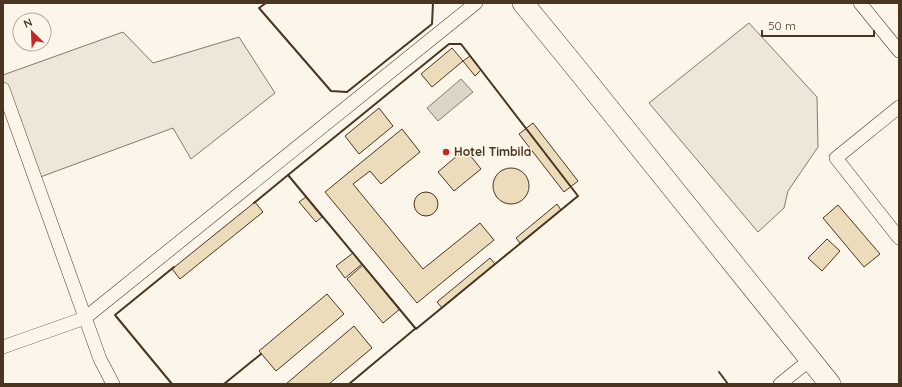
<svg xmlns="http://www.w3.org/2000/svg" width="902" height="387" font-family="Quicksand,sans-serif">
<rect width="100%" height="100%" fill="#fbf6e9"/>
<!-- green -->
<g fill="#ede6d9" stroke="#887966">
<path d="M 749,23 L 817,97 L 818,147 L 788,191 L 784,208 L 758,232 L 649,103 Z"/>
<path d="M 123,32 L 153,63 L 239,37 L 275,93 L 191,159 L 173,128 L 35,179 L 3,89 L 3,75 Z"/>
</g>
<!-- water -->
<path fill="#dcd4c6" stroke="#887966" d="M 461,79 L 473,92 L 438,121 L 427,108 Z"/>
<!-- building -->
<g fill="#ecdcbc" stroke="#4a3520">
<path d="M 452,48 L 463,61 L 432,87 L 421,74 Z"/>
<path d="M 470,56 L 481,70 L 475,76 L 463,61 Z"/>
<path d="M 379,108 L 393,126 L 359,154 L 345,136 Z"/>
<path d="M 533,123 L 578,181 L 564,192 L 519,134 Z"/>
<path d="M 402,129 L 420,152 L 381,184 L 370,171 L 353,184 L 423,269 L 480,223 L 494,240 L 417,303 L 325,192 Z"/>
<path d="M 465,149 L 481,169 L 454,191 L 438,172 Z"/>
<circle cx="511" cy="186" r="18"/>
<circle cx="426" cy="204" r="12"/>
<path d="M 306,197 L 322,217 L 316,222 L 299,202 Z"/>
<path d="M 255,202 L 263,212 L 180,279 L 172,269 Z"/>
<path d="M 557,204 L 561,210 L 520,243 L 516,238 Z"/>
<path d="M 838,205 L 880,254 L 864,267 L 823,218 Z"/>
<path d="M 827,239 L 840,251 L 822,271 L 808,258 Z"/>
<path d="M 353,253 L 362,264 L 345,278 L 336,266 Z"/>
<path d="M 490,258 L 495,264 L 442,308 L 437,302 Z"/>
<path d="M 363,265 L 400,309 L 383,323 L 347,279 Z"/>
<path d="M 327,294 L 344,314 L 276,371 L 259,351 Z"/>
<path d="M 354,326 L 372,348 L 329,384 L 286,384 Z"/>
</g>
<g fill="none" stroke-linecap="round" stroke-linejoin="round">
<!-- street casing -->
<g stroke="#4a3520" stroke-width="14">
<g id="street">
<path d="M 860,3 L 899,51"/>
<path d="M 3,89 L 100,359 L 113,384"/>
<path d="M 899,107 L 836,158 L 899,238"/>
<path d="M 3,347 L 85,318 L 476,3"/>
<path d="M 780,384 L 811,359"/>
</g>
</g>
<!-- primary casing -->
<g stroke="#4a3520" stroke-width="22">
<path id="primary" d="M 523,3 L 573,64 L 830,384"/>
</g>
<!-- street -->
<use href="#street" stroke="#fbf6e9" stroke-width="13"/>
<!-- primary -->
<use href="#primary" stroke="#fbf6e9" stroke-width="21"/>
<!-- wall -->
<g stroke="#4a3520" stroke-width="2">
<path d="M 266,3 L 259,8 L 331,91 L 347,92 L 432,24 L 433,3"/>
<path d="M 449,44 L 461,44 L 578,196 L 416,329 L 288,175 Z"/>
<path d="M 254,203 L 288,175 L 289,176"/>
<path d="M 719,372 L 728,384"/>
<path d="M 172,384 L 115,315 L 174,267"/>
<path d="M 224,384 L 261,354"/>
<path d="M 349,384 L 416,328"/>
</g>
</g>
<!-- markers -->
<circle fill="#c62828" stroke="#fbf6e9" stroke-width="1.5" cx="446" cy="152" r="4"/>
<g text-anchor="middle" stroke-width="3" stroke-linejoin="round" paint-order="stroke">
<!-- poi labels -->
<g font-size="12" font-weight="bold" fill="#4a3520" stroke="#fbf6e9" text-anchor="start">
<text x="454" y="156">Hotel Timbila</text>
</g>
</g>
<!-- border -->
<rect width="902" height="387" fill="none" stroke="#4a3520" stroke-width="8"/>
<!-- north arrow -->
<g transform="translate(32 32) rotate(336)"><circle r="19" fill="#fbf6e9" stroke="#b4a999"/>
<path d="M0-3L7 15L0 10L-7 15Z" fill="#c62828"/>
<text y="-6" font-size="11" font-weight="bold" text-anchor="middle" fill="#4a3520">N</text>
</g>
<!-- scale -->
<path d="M762 30v6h112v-6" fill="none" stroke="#4a3520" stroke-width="2"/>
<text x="768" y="30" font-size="12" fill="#4a3520" stroke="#fbf6e9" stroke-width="3" paint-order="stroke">50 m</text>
</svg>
